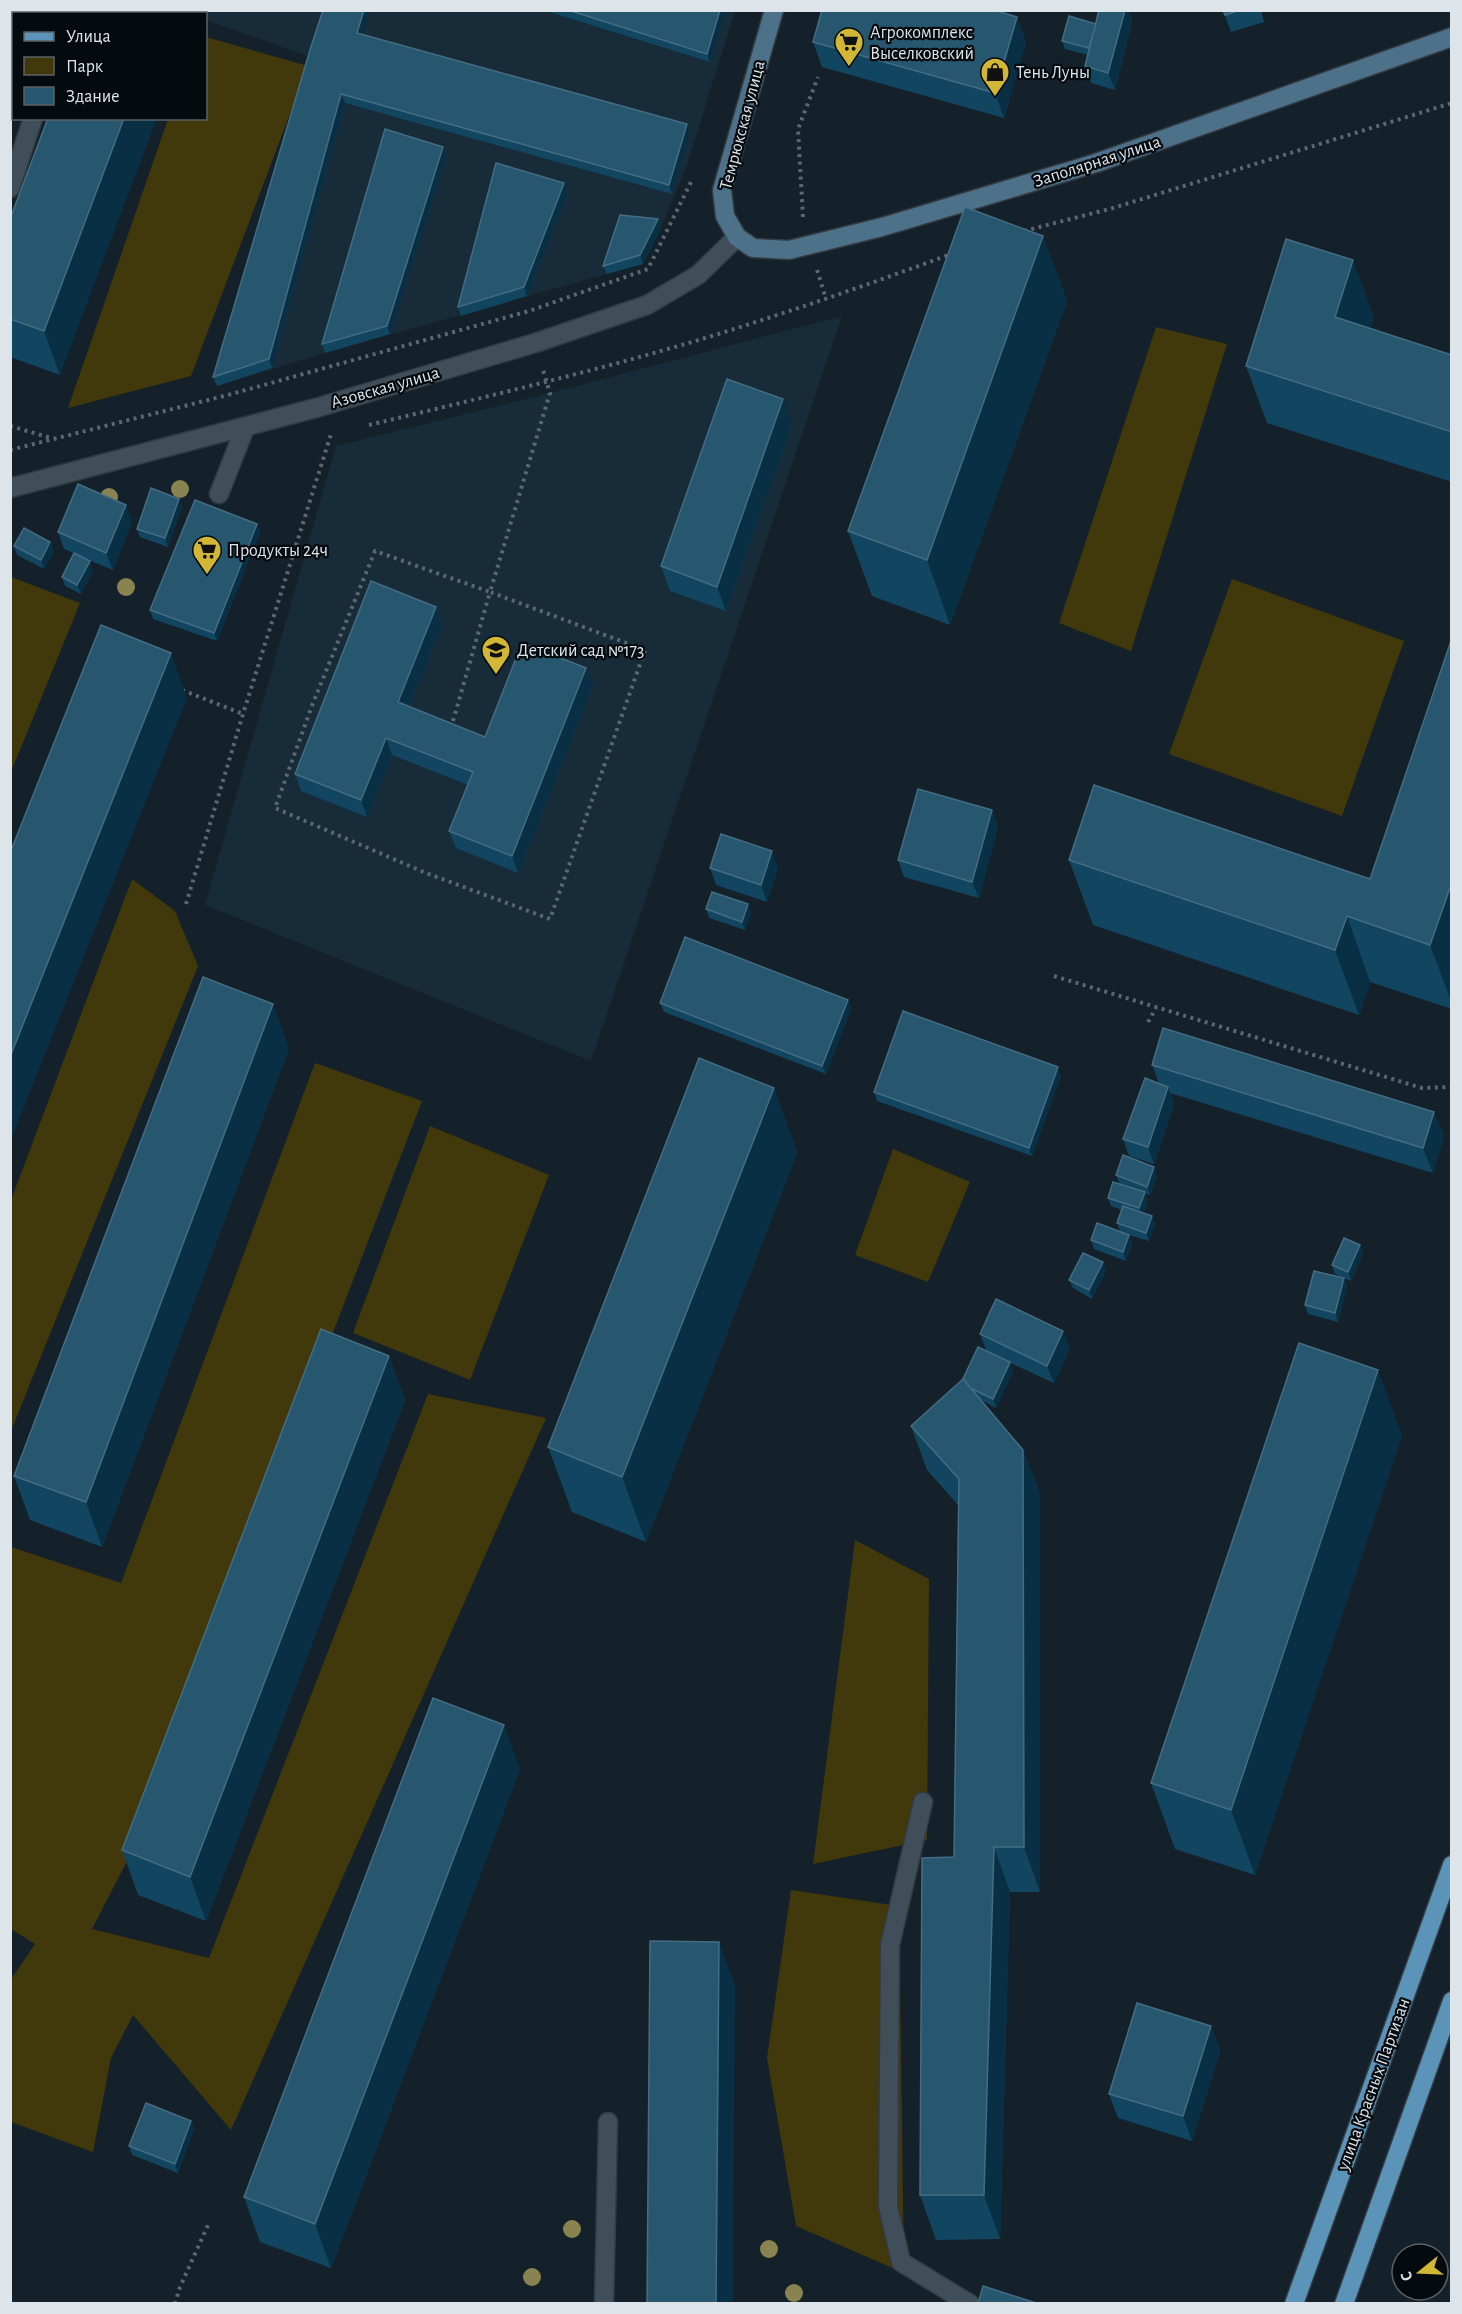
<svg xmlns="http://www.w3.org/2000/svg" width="1462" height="2314" font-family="'Alegreya Sans',sans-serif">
<rect width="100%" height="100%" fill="#14212a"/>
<!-- built -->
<g fill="#182b38">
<path d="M 178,11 L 735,11 L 687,165 L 661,228 L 643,264 L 325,353 L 217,386 L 313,58 L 206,20 L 206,14 L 186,13 Z"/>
<path d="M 842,316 L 591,1061 L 205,905 L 336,446 L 550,393 Z"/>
</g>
<!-- green -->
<g fill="#41380b">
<path d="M 206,37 L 308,66 L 191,376 L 68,408 L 168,119 L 206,118 Z"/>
<path d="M 1156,327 L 1227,344 L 1131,651 L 1059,623 Z"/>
<path d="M 11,577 L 80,603 L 11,772 L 10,577 Z"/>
<path d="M 1232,579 L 1404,641 L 1342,816 L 1169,754 Z"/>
<path d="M 132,879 L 175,911 L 198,966 L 11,1431 L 11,1200 Z"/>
<path d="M 315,1063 L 422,1101 L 137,1842 L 92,1929 L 209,1958 L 428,1394 L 546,1418 L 231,2130 L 133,2015 L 111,2058 L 93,2152 L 11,2122 L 10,1981 L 35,1944 L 11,1929 L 11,1547 L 121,1583 Z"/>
<path d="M 430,1126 L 549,1175 L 470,1380 L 353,1333 Z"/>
<path d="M 893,1149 L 970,1182 L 928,1282 L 855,1255 Z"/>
<path d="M 855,1540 L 929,1579 L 927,1840 L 813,1864 Z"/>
<path d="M 791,1890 L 899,1906 L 904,2273 L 796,2226 L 767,2058 Z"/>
</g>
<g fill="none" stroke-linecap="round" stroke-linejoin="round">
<!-- lane casing -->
<g stroke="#323b43" stroke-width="21">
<g id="lane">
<path d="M 10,188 L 33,118"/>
<path d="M 219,494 L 245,428"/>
<path d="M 923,1802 L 890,1945 L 888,2206 L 901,2262 L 970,2304"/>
<path d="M 604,2304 L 608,2122"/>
</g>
</g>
<!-- street casing -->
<g stroke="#323b43" stroke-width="21">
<path id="street" d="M 10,488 L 316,408 L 535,343 L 647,305 L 698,275 L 737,237"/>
</g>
<!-- secondary casing -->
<g stroke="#323b43" stroke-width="21">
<path id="secondary" d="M 774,10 L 722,190 L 725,216 L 737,237 L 753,248 L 789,250 L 882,227 L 1096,163 L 1452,37"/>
</g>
<!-- primary casing -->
<g stroke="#323b43" stroke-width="21">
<g id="primary">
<path d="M 1294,2304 L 1452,1865"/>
<path d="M 1344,2304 L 1452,2001"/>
</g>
</g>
<!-- path -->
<g stroke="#5c676f" stroke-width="4" stroke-dasharray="3 4.5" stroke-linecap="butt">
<path d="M 803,217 L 798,129 L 818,77"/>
<path d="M 1024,231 L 1113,208 L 1452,103"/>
<path d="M 817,270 L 826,299"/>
<path d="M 369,425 C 485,397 601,370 715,335 C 795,310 873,283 951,254"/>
<path d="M 10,426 L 51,438"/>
<path d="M 10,450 L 228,395 L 529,311 L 648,269 L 693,178"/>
<path d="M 182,690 L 243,714"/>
<path d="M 453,721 L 490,592 L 645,650 L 550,919 L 426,873 L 275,808 L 313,703 L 375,551 L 490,592 L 550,393 L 543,370"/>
<path d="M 186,904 L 243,714 L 331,434"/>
<path d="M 1054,976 L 1422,1088 L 1452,1087"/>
<path d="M 1148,1022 L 1156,1008"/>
<path d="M 175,2304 L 180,2287 L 208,2225"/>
</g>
<!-- lane -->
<use href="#lane" stroke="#3f4e58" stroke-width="18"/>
<!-- street -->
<use href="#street" stroke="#3f4e58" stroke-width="18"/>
<!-- secondary -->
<use href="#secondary" stroke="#4d7189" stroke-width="18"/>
<!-- primary -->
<use href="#primary" stroke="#5c94b9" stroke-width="18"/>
</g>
<!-- trees -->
<g fill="#898251">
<circle cx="180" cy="489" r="9"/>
<circle cx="109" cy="497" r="9"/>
<circle cx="126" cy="587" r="9"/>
<circle cx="572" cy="2229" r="9"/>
<circle cx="769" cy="2249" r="9"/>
<circle cx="532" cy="2277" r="9"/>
<circle cx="794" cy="2293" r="9"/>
</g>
<!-- wall -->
<g fill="#114560">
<path d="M 10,10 L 27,10 L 28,14 L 14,14 L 14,56 L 10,55 Z"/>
<path d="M 543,10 L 726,10 L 710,62 Z"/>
<path d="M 1099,10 L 1128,10 L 1132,22 L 1115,90 L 1091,83 L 1085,66 L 1088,55 L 1065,49 L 1062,41 L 1096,24 Z"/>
<path d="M 1223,10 L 1261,10 L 1264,22 L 1231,32 Z"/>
<path d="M 1017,17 L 1026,42 L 1004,118 L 822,67 L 813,42 Z"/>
<path d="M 363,34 L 687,124 L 690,132 L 672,194 L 345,103 L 272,368 L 217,386 L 213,377 Z"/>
<path d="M 443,147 L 447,155 L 390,334 L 325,353 L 322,344 Z"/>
<path d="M 564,183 L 568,192 L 527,296 L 461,316 L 458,307 Z"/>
<path d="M 10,219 L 60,375 L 10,357 Z"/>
<path d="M 661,228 L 643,264 L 607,274 L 603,266 Z"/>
<path d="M 1043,236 L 1067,301 L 950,625 L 872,596 L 848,531 Z"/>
<path d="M 1374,317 L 1370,328 L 1452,355 L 1452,482 L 1267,423 L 1246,366 Z"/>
<path d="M 792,424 L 726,611 L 670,591 L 661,566 Z"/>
<path d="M 126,505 L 132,522 L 113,570 L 74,554 L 93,570 L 81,594 L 65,586 L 62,577 L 74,553 L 64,549 L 58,532 Z"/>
<path d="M 182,507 L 168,547 L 140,537 L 137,529 Z"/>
<path d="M 257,524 L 260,532 L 217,641 L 153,619 L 150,610 Z"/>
<path d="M 50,542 L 54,551 L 44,569 L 17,555 L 14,546 Z"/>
<path d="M 436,607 L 442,624 L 409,707 L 485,737 L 593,685 L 518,873 L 456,848 L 449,831 L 468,785 L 392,755 L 367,817 L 301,791 L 295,774 Z"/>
<path d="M 1452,638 L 1452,1009 L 1370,982 L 1359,1015 L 1093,925 L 1069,860 L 1370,879 Z"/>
<path d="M 992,810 L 998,827 L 979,898 L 904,877 L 898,860 Z"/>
<path d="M 710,868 L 778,868 L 767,902 L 716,885 Z"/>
<path d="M 706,909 L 751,913 L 745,930 L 709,918 Z"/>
<path d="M 848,1000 L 851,1009 L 826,1074 L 664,1012 L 660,1003 Z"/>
<path d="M 289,1048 L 102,1547 L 30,1520 L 14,1476 Z"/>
<path d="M 1152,1065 L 1434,1112 L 1444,1136 L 1433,1173 L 1170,1093 L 1174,1104 L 1154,1164 L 1129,1156 L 1123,1139 L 1159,1083 Z"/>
<path d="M 1061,1076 L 1032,1156 L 877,1101 L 874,1092 Z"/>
<path d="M 774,1088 L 797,1153 L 646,1542 L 572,1512 L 548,1447 Z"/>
<path d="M 1116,1175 L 1157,1176 L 1150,1195 L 1145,1193 L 1148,1201 L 1144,1213 L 1155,1224 L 1149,1241 L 1129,1235 L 1132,1244 L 1126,1261 L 1094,1249 L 1091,1240 L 1120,1231 L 1117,1223 L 1122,1210 L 1111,1206 L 1108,1198 L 1119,1183 Z"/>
<path d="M 1360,1245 L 1363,1253 L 1351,1281 L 1335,1274 L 1332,1265 Z"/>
<path d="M 1106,1271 L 1092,1299 L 1073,1288 L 1069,1280 Z"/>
<path d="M 1344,1278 L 1347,1287 L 1338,1322 L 1308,1314 L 1305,1305 Z"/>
<path d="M 980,1334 L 1070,1348 L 1054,1383 L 1004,1360 L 1010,1362 L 1013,1371 L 996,1408 L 981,1400 L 1023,1450 L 1040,1494 L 1040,1892 L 1010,1892 L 1000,2239 L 936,2240 L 920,2195 L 954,1857 L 958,1505 L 927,1470 L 911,1426 L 963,1379 L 986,1350 Z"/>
<path d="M 389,1356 L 405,1400 L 206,1921 L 138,1895 L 122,1850 Z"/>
<path d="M 1402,1435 L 1255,1875 L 1175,1849 L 1151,1783 Z"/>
<path d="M 520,1769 L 331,2268 L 260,2242 L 244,2197 Z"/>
<path d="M 1211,2026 L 1220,2051 L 1192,2141 L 1118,2118 L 1109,2094 Z"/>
<path d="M 191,2121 L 194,2129 L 178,2173 L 132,2155 L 129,2146 Z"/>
</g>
<!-- shaded-wall -->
<g fill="#092f44">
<path d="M 364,10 L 370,10 L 361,41 L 357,33 Z"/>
<path d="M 720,10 L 726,10 L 710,62 L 707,54 Z"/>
<path d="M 1125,10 L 1128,10 L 1132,22 L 1115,90 L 1108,73 Z"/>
<path d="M 1017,17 L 1026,42 L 1004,118 L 995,93 Z"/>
<path d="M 341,94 L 345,103 L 272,368 L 269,359 Z"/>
<path d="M 124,118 L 157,118 L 60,375 L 44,331 Z"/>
<path d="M 687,124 L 690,132 L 672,194 L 669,185 Z"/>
<path d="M 443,147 L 447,155 L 390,334 L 387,326 Z"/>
<path d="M 564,183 L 568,192 L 527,296 L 524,287 Z"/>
<path d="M 658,219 L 661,228 L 643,264 L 640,255 Z"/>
<path d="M 1043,236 L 1067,301 L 950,625 L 927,560 Z"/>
<path d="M 1353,260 L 1374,317 L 1356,374 L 1335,317 Z"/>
<path d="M 783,399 L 792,424 L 726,611 L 717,587 Z"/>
<path d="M 179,499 L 182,507 L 168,547 L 165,538 Z"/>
<path d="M 126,505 L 132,522 L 113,570 L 106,553 Z"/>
<path d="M 257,524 L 260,532 L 217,641 L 214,633 Z"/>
<path d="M 50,542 L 54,551 L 44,569 L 41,560 Z"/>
<path d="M 90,561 L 93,570 L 81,594 L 77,585 Z"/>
<path d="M 436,607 L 442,624 L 404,719 L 398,702 Z"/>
<path d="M 171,653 L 187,698 L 10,1142 L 10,1057 Z"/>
<path d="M 586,668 L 593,685 L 518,873 L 512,856 Z"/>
<path d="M 386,738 L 392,755 L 367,817 L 361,800 Z"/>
<path d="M 992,810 L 998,827 L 979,898 L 972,882 Z"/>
<path d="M 772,851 L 778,868 L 767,902 L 761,885 Z"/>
<path d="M 1452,882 L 1452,1003 L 1430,945 Z"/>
<path d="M 748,904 L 751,913 L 745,930 L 742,922 Z"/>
<path d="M 1347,916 L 1370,982 L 1359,1015 L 1335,950 Z"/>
<path d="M 848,1000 L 851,1009 L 826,1074 L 822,1066 Z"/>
<path d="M 273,1004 L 289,1048 L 102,1547 L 86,1502 Z"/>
<path d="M 1058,1067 L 1061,1076 L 1032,1156 L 1029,1148 Z"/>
<path d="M 1168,1087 L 1174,1104 L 1154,1164 L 1148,1147 Z"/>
<path d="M 774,1088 L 797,1153 L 646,1542 L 622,1477 Z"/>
<path d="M 1434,1112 L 1444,1136 L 1433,1173 L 1423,1148 Z"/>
<path d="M 1154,1167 L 1157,1176 L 1150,1195 L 1147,1187 Z"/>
<path d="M 1145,1192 L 1148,1201 L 1143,1217 L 1139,1208 Z"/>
<path d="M 1152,1216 L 1155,1224 L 1149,1241 L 1146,1233 Z"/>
<path d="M 1129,1235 L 1132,1244 L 1126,1261 L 1123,1252 Z"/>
<path d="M 1360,1245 L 1363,1253 L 1351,1281 L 1348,1272 Z"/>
<path d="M 1103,1262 L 1106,1271 L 1092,1299 L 1089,1290 Z"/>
<path d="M 1344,1278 L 1347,1287 L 1338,1322 L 1335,1313 Z"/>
<path d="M 1063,1331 L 1070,1348 L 1054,1383 L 1047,1366 Z"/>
<path d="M 389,1356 L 405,1400 L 206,1921 L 190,1877 Z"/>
<path d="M 1010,1362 L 1013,1371 L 996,1408 L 993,1399 Z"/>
<path d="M 1378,1370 L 1402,1435 L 1255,1875 L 1231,1810 Z"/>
<path d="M 1023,1450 L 1040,1494 L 1040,1892 L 1024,1847 Z"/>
<path d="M 504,1725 L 520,1769 L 331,2268 L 315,2224 Z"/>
<path d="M 994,1847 L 1010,1892 L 1000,2239 L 984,2195 Z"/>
<path d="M 719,1942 L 735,1986 L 733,2304 L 716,2304 Z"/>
<path d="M 1211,2026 L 1220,2051 L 1192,2141 L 1183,2116 Z"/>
<path d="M 191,2121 L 194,2129 L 178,2173 L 175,2164 Z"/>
<path d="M 10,2291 L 14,2304 L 12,2304 L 10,2299 Z"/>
</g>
<!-- building -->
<g fill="#27566f" stroke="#446d83" stroke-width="1.5">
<path d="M 10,10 L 24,10 L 24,14 L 14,14 L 14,45 L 13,48 L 10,47 Z"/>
<path d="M 89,10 L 103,10 L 111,14 L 88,14 Z"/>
<path d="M 323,10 L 364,10 L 357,33 L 687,124 L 669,185 L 341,94 L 269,359 L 213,377 L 310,50 Z"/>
<path d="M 568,10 L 720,10 L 707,54 Z"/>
<path d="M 822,10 L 994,10 L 1017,17 L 995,93 L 813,42 Z"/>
<path d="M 1099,10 L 1125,10 L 1108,73 L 1085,66 Z"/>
<path d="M 1223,10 L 1240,10 L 1225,15 Z"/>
<path d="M 1069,16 L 1096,24 L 1089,48 L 1062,41 Z"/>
<path d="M 48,118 L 124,118 L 44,331 L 10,319 L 10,219 Z"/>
<path d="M 385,129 L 443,147 L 387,326 L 322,344 Z"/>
<path d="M 496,163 L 564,183 L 524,287 L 458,307 Z"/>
<path d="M 965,207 L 1043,236 L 927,560 L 848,531 Z"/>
<path d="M 620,215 L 658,219 L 640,255 L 603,266 Z"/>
<path d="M 1286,239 L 1353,260 L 1335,317 L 1452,355 L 1452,432 L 1246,366 Z"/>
<path d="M 727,379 L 783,399 L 717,587 L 661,566 Z"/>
<path d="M 78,484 L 126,505 L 106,553 L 58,532 Z"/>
<path d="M 151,488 L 179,499 L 165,538 L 137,529 Z"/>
<path d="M 195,500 L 257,524 L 214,633 L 150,610 Z"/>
<path d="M 24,528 L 50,542 L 41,560 L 14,546 Z"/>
<path d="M 74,553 L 90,561 L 77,585 L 62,577 Z"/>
<path d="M 371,581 L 436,607 L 398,702 L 485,737 L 522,643 L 586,668 L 512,856 L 449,831 L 473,772 L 386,738 L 361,800 L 295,774 Z"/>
<path d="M 101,625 L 171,653 L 10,1057 L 10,853 Z"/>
<path d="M 1452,638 L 1452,882 L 1430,945 L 1347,916 L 1335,950 L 1069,860 L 1094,785 L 1370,879 Z"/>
<path d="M 918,789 L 992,810 L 972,882 L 898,860 Z"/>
<path d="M 721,834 L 772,851 L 761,885 L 710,868 Z"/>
<path d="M 712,892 L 748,904 L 742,922 L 706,909 Z"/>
<path d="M 685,937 L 848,1000 L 822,1066 L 660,1003 Z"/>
<path d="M 203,977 L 273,1004 L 86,1502 L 14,1476 Z"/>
<path d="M 903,1011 L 1058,1067 L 1029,1148 L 874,1092 Z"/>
<path d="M 1163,1028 L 1434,1112 L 1423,1148 L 1152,1065 Z"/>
<path d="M 699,1058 L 774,1088 L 622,1477 L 548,1447 Z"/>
<path d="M 1145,1078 L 1168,1087 L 1148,1147 L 1123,1139 Z"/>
<path d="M 1123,1155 L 1154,1167 L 1147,1187 L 1116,1175 Z"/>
<path d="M 1113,1182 L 1145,1192 L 1139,1208 L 1108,1198 Z"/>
<path d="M 1123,1206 L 1152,1216 L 1146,1233 L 1117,1223 Z"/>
<path d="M 1097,1223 L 1129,1235 L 1123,1252 L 1091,1240 Z"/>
<path d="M 1344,1238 L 1360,1245 L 1348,1272 L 1332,1265 Z"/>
<path d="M 1083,1253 L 1103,1262 L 1089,1290 L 1069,1280 Z"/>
<path d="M 1314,1271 L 1344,1278 L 1335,1313 L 1305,1305 Z"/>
<path d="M 996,1299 L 1063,1331 L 1047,1366 L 980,1334 Z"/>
<path d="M 321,1329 L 389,1356 L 190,1877 L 122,1850 Z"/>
<path d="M 1299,1343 L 1378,1370 L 1231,1810 L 1151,1783 Z"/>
<path d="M 978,1347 L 1010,1362 L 993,1399 L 970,1388 L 963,1379 Z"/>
<path d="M 963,1379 L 1023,1450 L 1024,1847 L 994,1847 L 984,2195 L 920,2195 L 922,1858 L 954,1857 L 959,1479 L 911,1426 Z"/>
<path d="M 433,1698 L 504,1725 L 315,2224 L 244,2197 Z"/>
<path d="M 650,1941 L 719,1942 L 716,2304 L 647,2304 Z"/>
<path d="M 1137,2003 L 1211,2026 L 1183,2116 L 1109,2094 Z"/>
<path d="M 146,2103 L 191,2121 L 175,2164 L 129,2146 Z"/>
<path d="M 983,2286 L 1039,2304 L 978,2304 Z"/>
</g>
<!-- icons -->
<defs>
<g id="supermarket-pin" transform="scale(1.5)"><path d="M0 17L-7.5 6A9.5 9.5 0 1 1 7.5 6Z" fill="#d2b735" stroke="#050a0e"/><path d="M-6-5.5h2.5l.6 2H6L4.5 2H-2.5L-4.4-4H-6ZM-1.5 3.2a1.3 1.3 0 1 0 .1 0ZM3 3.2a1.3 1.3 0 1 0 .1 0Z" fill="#111"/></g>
<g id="shop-pin" transform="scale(1.5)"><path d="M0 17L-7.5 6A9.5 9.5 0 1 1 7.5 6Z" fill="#d2b735" stroke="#050a0e"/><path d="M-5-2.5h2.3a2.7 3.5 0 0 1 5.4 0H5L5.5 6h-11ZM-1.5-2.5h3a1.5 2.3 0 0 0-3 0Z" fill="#111"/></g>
<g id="school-pin" transform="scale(1.5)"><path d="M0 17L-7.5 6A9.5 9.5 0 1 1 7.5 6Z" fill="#d2b735" stroke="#050a0e"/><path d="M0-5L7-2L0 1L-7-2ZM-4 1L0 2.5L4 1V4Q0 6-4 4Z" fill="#111"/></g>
</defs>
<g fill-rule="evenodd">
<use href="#supermarket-pin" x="849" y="42"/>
<use href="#shop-pin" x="995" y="72"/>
<use href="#supermarket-pin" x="207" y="550"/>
<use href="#school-pin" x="496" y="650"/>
</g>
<g text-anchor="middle" stroke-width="4.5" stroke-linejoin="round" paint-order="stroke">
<!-- poi labels -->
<g font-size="18" fill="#dde5eb" stroke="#050a0e" text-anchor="start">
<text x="870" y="38">Агрокомплекс<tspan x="870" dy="21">Выселковский</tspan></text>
<text x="1016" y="78">Тень Луны</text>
<text x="228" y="556">Продукты 24ч</text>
<text x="517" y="656">Детский cад №173</text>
</g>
<!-- street labels -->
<g font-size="18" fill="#dde5eb" stroke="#050a0e">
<text transform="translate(742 125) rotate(-75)" y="6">Темрюкская улица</text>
<text transform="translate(1097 161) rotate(-18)" y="6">Заполярная улица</text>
<text transform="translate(385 387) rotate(-16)" y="6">Азовская улица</text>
<text transform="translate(1373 2084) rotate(-70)" y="6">улица Красных Партизан</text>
</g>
</g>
<!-- border -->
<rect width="1462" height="2314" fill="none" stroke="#dde5eb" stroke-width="24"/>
<!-- legend -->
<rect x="12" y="12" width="195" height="108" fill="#050a0e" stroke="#5b6266" stroke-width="1.5"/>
<rect x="24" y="32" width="30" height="9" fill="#5c94b9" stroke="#5b6266" stroke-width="1.5"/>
<text x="66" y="42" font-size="18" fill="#dde5eb">Улица</text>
<rect x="24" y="57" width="30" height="18" fill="#41380b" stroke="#5b6266" stroke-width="1.5"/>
<text x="66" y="72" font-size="18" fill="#dde5eb">Парк</text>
<rect x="24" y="87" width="30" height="18" fill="#27566f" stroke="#5b6266" stroke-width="1.5"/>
<text x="66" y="102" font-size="18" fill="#dde5eb">Здание</text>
<!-- north arrow -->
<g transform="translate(1420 2272) rotate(252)"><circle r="28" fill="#050a0e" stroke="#5b6266" stroke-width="1.5"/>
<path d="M0-4.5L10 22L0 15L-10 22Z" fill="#d2b735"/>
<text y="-9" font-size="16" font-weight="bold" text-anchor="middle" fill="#dde5eb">С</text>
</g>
</svg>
